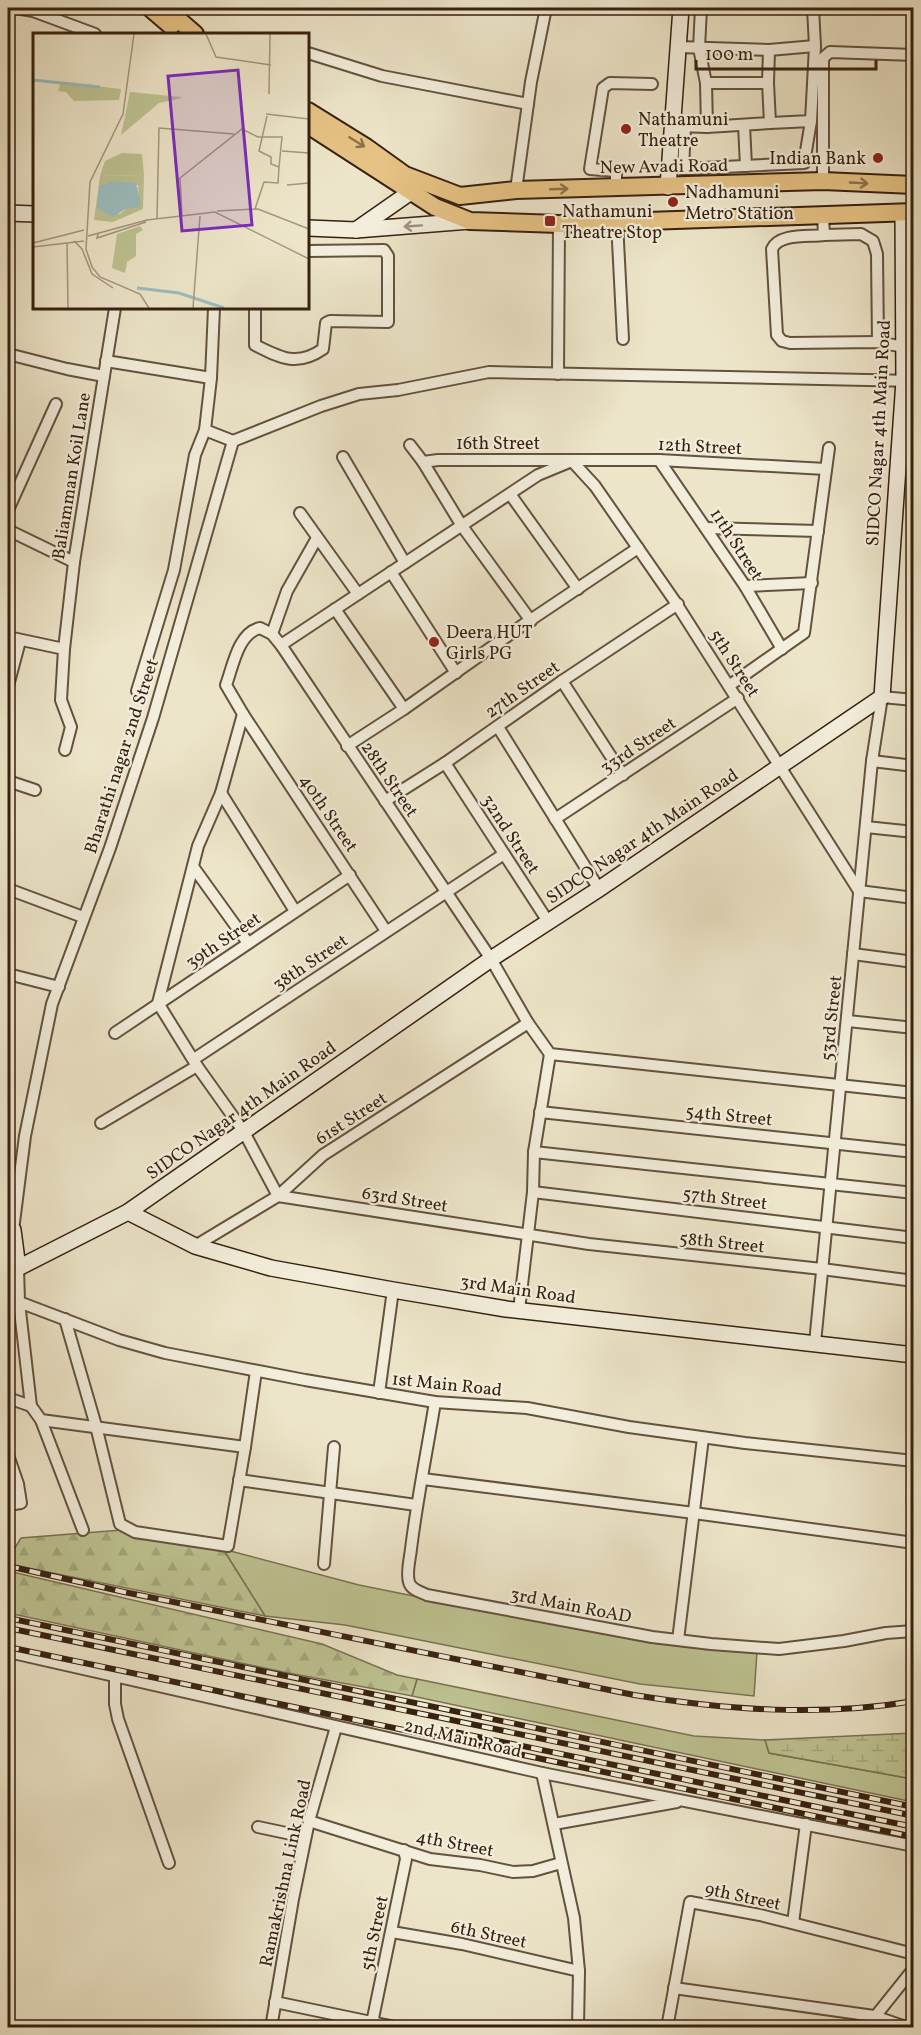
<svg xmlns="http://www.w3.org/2000/svg" width="921" height="2035" font-family="Vollkorn,serif">
<defs>
<pattern id="forest-firs" width="22" height="20" patternUnits="userSpaceOnUse" patternTransform="scale(1.5)"><rect width="22" height="20" fill="#bec392"/><path d="M5 1l3.5 6h-7zM16 11l3.5 6h-7z" fill="#a4a77d"/></pattern>
<pattern id="wetland-marsh" width="20" height="14" patternUnits="userSpaceOnUse" patternTransform="scale(1.5)"><rect width="20" height="14" fill="#bec392"/><path d="M1 5h8M5 5V1M11 12h8M15 12V8" fill="none" stroke="#a4a77d"/></pattern>
</defs>
<rect width="100%" height="100%" fill="#ede5c9"/>
<filter id="stains"><feTurbulence type="fractalNoise" baseFrequency=".00333" numOctaves="4"/><feColorMatrix values="0 0 0 0 .2 0 0 0 0 .09 0 0 0 0 .02 0 0 0 .5 -.17"/></filter>
<radialGradient id="worn" r=".72"><stop offset=".6" stop-color="#630" stop-opacity="0"/><stop offset="1" stop-color="#630" stop-opacity=".3"/></radialGradient>
<!-- green -->
<g fill="#bec392" stroke="#7a7252" stroke-width="1.5">
<path d="M 223,1549 L 359,1585 L 458,1605 L 652,1643 L 695,1648 L 757,1652 L 754,1696 L 640,1684 L 345,1625 L 265,1616 Z"/>
<path d="M 417,1679 L 694,1736 L 765,1740 L 769,1753 L 913,1779 L 913,1802 L 412,1696 Z"/>
</g>
<!-- forest -->
<g fill="url(#forest-firs)" stroke="#7a7252" stroke-width="1.5">
<path d="M 122,1530 L 223,1549 L 265,1616 L 8,1564 L 8,1559 L 21,1538 Z"/>
<path d="M 8,1571 L 322,1644 L 397,1675 L 417,1679 L 412,1696 L 283,1672 L 8,1613 Z"/>
</g>
<!-- wetland -->
<path fill="url(#wetland-marsh)" stroke="#7a7252" stroke-width="1.5" d="M 913,1733 L 913,1779 L 769,1753 L 765,1740 Z"/>
<g fill="none" stroke-linecap="round" stroke-linejoin="round">
<!-- street casing -->
<g stroke="#64523f" stroke-width="14">
<g id="street">
<path d="M 16,8 L 33,11 L 95,34"/>
<path d="M 701,8 L 699,48 L 706,83"/>
<path d="M 678,47 L 769,50 L 815,46"/>
<path d="M 308,53 L 382,76 L 528,104"/>
<path d="M 770,123 L 811,121 L 815,46 L 813,8"/>
<path d="M 744,125 L 746,166"/>
<path d="M 678,126 L 707,127 L 706,83 L 768,83 L 769,50"/>
<path d="M 685,126 L 683,169 L 804,163 L 811,121"/>
<path d="M 707,127 L 770,123 L 768,83"/>
<path d="M 823,181 L 823,58 L 830,52 L 914,55"/>
<path d="M 616,186 L 616,171 L 590,169 L 603,88 L 610,83 L 652,84"/>
<path d="M 516,190 L 531,82 L 546,8"/>
<path d="M 823,216 L 824,235 C 809,237 779,233 772,249 L 777,335 L 782,341 L 790,343 L 878,342 L 904,347"/>
<path d="M 617,222 L 623,339"/>
<path d="M 824,235 L 861,234 L 873,241 L 877,254 L 878,342"/>
<path d="M 214,308 L 211,378 L 205,430 L 233,441"/>
<path d="M 255,308 L 255,345 C 281,358 297,367 323,349 L 326,323 L 330,321 L 388,322 L 388,256 L 384,250 L 308,251"/>
<path d="M 8,354 L 67,369 L 104,376"/>
<path d="M 106,361 L 211,378"/>
<path d="M 558,374 L 559,224"/>
<path d="M 233,441 L 321,406 L 359,394 L 398,390 L 489,372 L 914,381"/>
<path d="M 410,445 L 423,462 L 462,526 L 531,621"/>
<path d="M 343,457 L 405,563"/>
<path d="M 659,460 L 745,586 L 782,649"/>
<path d="M 572,461 L 595,486 L 674,600 L 859,891 L 914,898"/>
<path d="M 423,462 L 438,460 L 659,460 L 826,469"/>
<path d="M 510,494 L 578,589"/>
<path d="M 8,510 L 56,404"/>
<path d="M 300,513 L 358,594"/>
<path d="M 706,528 L 818,531"/>
<path d="M 8,530 L 74,562"/>
<path d="M 391,572 L 456,673"/>
<path d="M 745,586 L 812,583"/>
<path d="M 335,609 L 404,709"/>
<path d="M 272,634 L 287,591 L 317,538"/>
<path d="M 8,637 L 64,649"/>
<path d="M 281,645 L 538,475 L 567,463"/>
<path d="M 562,681 L 623,775"/>
<path d="M 730,685 L 804,633 L 829,448"/>
<path d="M 8,686 L 20,641"/>
<path d="M 137,691 L 174,570 L 195,455 L 205,430"/>
<path d="M 243,714 L 386,931"/>
<path d="M 498,727 L 599,889"/>
<path d="M 347,746 L 404,709 L 523,625 L 638,548"/>
<path d="M 65,750 L 71,727 L 61,700 L 64,649 L 74,562 L 115,308"/>
<path d="M 872,761 L 914,766"/>
<path d="M 445,763 L 549,923"/>
<path d="M 8,781 L 35,790"/>
<path d="M 221,793 L 295,911"/>
<path d="M 385,801 L 445,763 L 562,681 L 678,604"/>
<path d="M 555,819 L 738,698"/>
<path d="M 866,827 L 914,832"/>
<path d="M 194,868 L 248,943"/>
<path d="M 8,889 L 83,917"/>
<path d="M 853,954 L 914,962"/>
<path d="M 8,974 L 59,987"/>
<path d="M 848,1021 L 914,1028"/>
<path d="M 115,1033 L 350,875"/>
<path d="M 194,1059 L 504,854"/>
<path d="M 914,1093 L 550,1054 L 528,1023 L 491,959 L 281,645 L 272,634 L 260,628 C 238,633 233,666 226,685 L 243,714 L 221,793 L 198,846 L 158,1003 L 197,1066 L 244,1132 L 278,1196 L 589,1244 L 822,1269 L 914,1281"/>
<path d="M 540,1112 L 914,1152"/>
<path d="M 101,1123 L 197,1066"/>
<path d="M 534,1152 L 914,1193"/>
<path d="M 533,1192 L 914,1238"/>
<path d="M 13,1230 L 25,1136 L 52,1004 L 110,848 L 153,718 L 233,441"/>
<path d="M 195,1246 L 278,1196 L 323,1155 L 528,1023"/>
<path d="M 18,1268 L 19,1302 L 119,1340 L 165,1353 L 305,1380 L 435,1402 L 527,1408 L 629,1427 L 745,1443 L 914,1461"/>
<path d="M 19,1302 L 31,1406 L 41,1420 L 83,1530"/>
<path d="M 519,1310 L 533,1192 L 534,1152 L 550,1054"/>
<path d="M 65,1319 L 96,1426 L 120,1524 L 135,1532 L 228,1546 L 245,1447"/>
<path d="M 815,1343 L 872,761 L 882,697 L 914,700"/>
<path d="M 379,1393 L 393,1290"/>
<path d="M 8,1398 L 31,1406"/>
<path d="M 435,1402 C 427,1451 417,1500 411,1549 C 410,1559 406,1573 409,1582 C 411,1590 421,1592 427,1595 L 652,1637 L 711,1644 L 779,1649 L 844,1641 L 886,1633 L 914,1631"/>
<path d="M 41,1420 L 245,1447 L 256,1371"/>
<path d="M 8,1455 L 18,1484 L 21,1503 L 8,1505"/>
<path d="M 423,1479 L 694,1513 L 914,1543"/>
<path d="M 239,1480 L 416,1505"/>
<path d="M 324,1564 L 334,1447"/>
<path d="M 911,1631 L 914,1613"/>
<path d="M 678,1640 L 703,1438"/>
<path d="M 8,1654 L 13,1653 L 542,1773 L 914,1846"/>
<path d="M 115,1675 L 115,1704 L 118,1719 L 169,1863"/>
<path d="M 542,1773 L 574,1918 L 579,1971 L 578,2028"/>
<path d="M 309,1821 L 430,1859 L 480,1865 L 513,1872 L 533,1871 L 561,1863"/>
<path d="M 554,1824 L 677,1802"/>
<path d="M 258,1827 L 305,1837"/>
<path d="M 793,1923 L 806,1824"/>
<path d="M 392,1932 L 462,1944 L 579,1971"/>
<path d="M 674,1988 L 874,2016 L 909,2028"/>
<path d="M 275,2002 L 400,2028"/>
<path d="M 372,2023 L 406,1859 L 404,1850"/>
<path d="M 271,2028 L 293,1899 L 309,1821 L 336,1727"/>
<path d="M 667,2028 L 690,1902 L 760,1915 L 914,1954"/>
<path d="M 866,2028 L 914,1968"/>
</g>
</g>
<!-- secondary casing -->
<g stroke="#372111" stroke-width="18">
<g id="secondary">
<path d="M 668,187 L 681,8"/>
<path d="M 8,213 L 34,214"/>
<path d="M 308,228 L 356,230 L 470,221"/>
<path d="M 356,230 L 412,191 L 417,183"/>
<path d="M 128,1212 L 195,1246 L 271,1268 L 393,1290 L 506,1309 L 914,1355"/>
<path d="M 8,1228 L 13,1230 L 18,1268 L 128,1212 L 491,959 L 599,889 L 882,697 L 904,381 L 903,214"/>
</g>
</g>
<!-- primary casing -->
<g stroke="#372111" stroke-width="20">
<g id="primary">
<path d="M 150,8 L 171,26"/>
<path d="M 165,8 L 195,34"/>
<path d="M 308,111 L 366,147 L 405,175 L 460,196 L 516,190 L 823,181 L 914,185"/>
<path d="M 308,125 L 435,207 L 470,221 L 559,224 L 914,212"/>
</g>
</g>
<!-- street -->
<use href="#street" stroke="#f3eedc" stroke-width="10"/>
<!-- secondary -->
<use href="#secondary" stroke="#f3eedc" stroke-width="15"/>
<!-- primary -->
<use href="#primary" stroke="#e6c284" stroke-width="16"/>
<!-- rail casing -->
<g stroke="#372111" stroke-width="6">
<g id="rail">
<path d="M 8,1566 L 124,1592 L 634,1695 C 727,1710 821,1717 914,1701"/>
<path d="M 8,1618 L 914,1807"/>
<path d="M 8,1628 L 914,1816"/>
<path d="M 8,1647 L 914,1837"/>
<path d="M 445,1730 L 914,1827"/>
</g>
</g>
<!-- rail -->
<use href="#rail" stroke="#f3eedc" stroke-width="4" stroke-dasharray="11" stroke-linecap="butt"/>
</g>
<!-- one-way arrows -->
<defs><path id="oneway-shaft" d="M-6 0H5M1.5-3L5.5 0L1.5 3" fill="none" stroke-width="1.6" stroke-linecap="round" stroke-linejoin="round" transform="scale(1.5)"/></defs>
<g stroke="#8e724a">
<use href="#oneway-shaft" transform="translate(357 142) rotate(32)"/>
<use href="#oneway-shaft" transform="translate(859 183) rotate(3)"/>
<use href="#oneway-shaft" transform="translate(559 189) rotate(-2)"/>
</g>
<use stroke="#9e9281" href="#oneway-shaft" transform="translate(413 226) rotate(176)"/>
<!-- markers -->
<g fill="#8f2418" stroke="#f3eedc" stroke-width="2">
<circle cx="626" cy="129" r="6"/>
<circle cx="878" cy="158" r="6"/>
<circle cx="673" cy="202" r="6"/>
<rect x="544" y="215" width="12" height="12" rx="3"/>
<circle cx="434" cy="642" r="6"/>
</g>
<g text-anchor="middle" stroke-width="4.5" stroke-linejoin="round" paint-order="stroke">
<!-- poi labels -->
<g font-size="18" fill="#372111" stroke="#f3eedc" text-anchor="start">
<text x="638" y="125">Nathamuni<tspan x="638" dy="21">Theatre</tspan></text>
<text x="866" y="164" text-anchor="end">Indian Bank</text>
<text x="685" y="198">Nadhamuni<tspan x="685" dy="21">Metro Station</tspan></text>
<text x="562" y="217">Nathamuni<tspan x="562" dy="21">Theatre Stop</tspan></text>
<text x="446" y="638">Deera HUT<tspan x="446" dy="21">Girls PG</tspan></text>
</g>
<!-- street labels -->
<g font-size="18" fill="#372111" stroke="#f3eedc">
<text transform="translate(664 166) rotate(-1)" y="6">New Avadi Road</text>
<text transform="translate(878 433) rotate(-87)" y="6">SIDCO Nagar 4th Main Road</text>
<text x="498" y="449">16th Street</text>
<text transform="translate(700 446) rotate(3)" y="6">12th Street</text>
<text transform="translate(71 476) rotate(-81)" y="6">Baliamman Koil Lane</text>
<text transform="translate(737 544) rotate(57)" y="6">11th Street</text>
<text transform="translate(735 663) rotate(57)" y="6">5th Street</text>
<text transform="translate(522 689) rotate(-35)" y="6">27th Street</text>
<text transform="translate(638 745) rotate(-34)" y="6">33rd Street</text>
<text transform="translate(121 756) rotate(-72)" y="6">Bharathi nagar 2nd Street</text>
<text transform="translate(390 779) rotate(56)" y="6">28th Street</text>
<text transform="translate(329 813) rotate(56)" y="6">40th Street</text>
<text transform="translate(511 834) rotate(57)" y="6">32nd Street</text>
<text transform="translate(642 836) rotate(-34)" y="6">SIDCO Nagar 4th Main Road</text>
<text transform="translate(223 940) rotate(-34)" y="6">39th Street</text>
<text transform="translate(310 962) rotate(-34)" y="6">38th Street</text>
<text transform="translate(831 1018) rotate(-84)" y="6">53rd Street</text>
<text transform="translate(241 1110) rotate(-35)" y="6">SIDCO Nagar 4th Main Road</text>
<text transform="translate(729 1115) rotate(6)" y="6">54th Street</text>
<text transform="translate(351 1118) rotate(-33)" y="6">61st Street</text>
<text transform="translate(725 1198) rotate(7)" y="6">57th Street</text>
<text transform="translate(405 1199) rotate(9)" y="6">63rd Street</text>
<text transform="translate(722 1242) rotate(6)" y="6">58th Street</text>
<text transform="translate(518 1289) rotate(8)" y="6">3rd Main Road</text>
<text transform="translate(447 1384) rotate(6)" y="6">1st Main Road</text>
<text transform="translate(571 1605) rotate(11)" y="6">3rd Main RoAD</text>
<text transform="translate(463 1738) rotate(13)" y="6">2nd Main Road</text>
<text transform="translate(455 1843) rotate(11)" y="6">4th Street</text>
<text transform="translate(285 1873) rotate(-78)" y="6">Ramakrishna Link Road</text>
<text transform="translate(743 1896) rotate(12)" y="6">9th Street</text>
<text transform="translate(374 1933) rotate(-78)" y="6">5th Street</text>
<text transform="translate(489 1934) rotate(12)" y="6">6th Street</text>
</g>
</g>
<!-- overview -->
<g transform="translate(33 33)">
<rect width="276" height="276" fill="#ede5c9"/>
<path d="M 111,142 L 110,176 L 80,189 L 61,187 L 67,143 ZM 105,152 L 106,163 L 87,181 L 65,176 L 66,153 Z" fill="#bec392" fill-rule="evenodd"/>
<path d="M 107,193 L 110,197 L 103,201 L 103,223 L 94,229 L 92,240 L 79,235 L 84,201 Z" fill="#bec392"/>
<path d="M 28,49 L 88,56 L 86,67 L 41,68 L 33,59 L 25,58 ZM 97,59 L 148,64 L 149,65 L 126,70 L 88,102 ZM 89,120 L 109,121 L 111,142 L 67,143 L 72,128 Z" fill="#bec392"/>
<path d="M 82,148 L 103,150 L 108,170 L 106,174 L 92,176 L 80,184 L 64,175 L 66,153 Z" fill="#9cbdbf"/>
<path fill="none" stroke="#9cbdbf" stroke-width="3" d="M 0,47 L 67,54M 104,255 L 146,260 L 191,275"/>
<path fill="none" stroke="#a4977f" stroke-width="1.5" d="M 101,1 L 90,81 L 57,149 L 53,216 L 59,234 L 67,244 L 107,261 L 116,275M 173,1 L 183,24 L 238,32M 236,61 L 237,1M 233,81 L 276,86M 249,118 L 276,120M 254,152 L 276,150M 222,176 L 231,149 L 245,150 L 246,134 L 238,131 L 238,124 L 226,118 L 234,83M 184,178 L 225,176 L 276,196M 149,182 L 147,145 L 209,96 L 225,104 L 249,104 L 246,134M 124,185 L 126,95 L 201,101M 65,201 L 64,205 L 113,189M 55,203 L 114,187 L 182,179 L 276,226M 41,208 L 49,216 L 59,241 L 80,255M 0,210 L 51,197M 34,210 L 35,275M 0,214 L 51,208M 160,275 L 167,183"/>
<path fill="#7b2cbf" fill-opacity="0.15" stroke="#7b2cbf" stroke-width="3" d="M 205,37 L 219,192 L 149,198 L 135,43 Z"/>
<rect width="276" height="276" fill="none" stroke="#372111" stroke-width="3"/>
</g>
<!-- margin -->
<rect width="921" height="2035" fill="none" stroke="#ede5c9" stroke-width="30"/>
<rect x="9" y="9" width="903" height="2017" fill="none" stroke="#372111" stroke-width="3"/>
<rect x="15" y="15" width="891" height="2005" fill="none" stroke="#372111" stroke-width="1.5"/>
<!-- scale -->
<path d="M696 60v9h180v-9" fill="none" stroke="#372111" stroke-width="3"/>
<text x="705" y="60" font-size="18" fill="#372111" stroke="#f3eedc" stroke-width="4.5" paint-order="stroke">100 m</text>
<rect width="100%" height="100%" filter="url(#stains)"/>
<rect width="100%" height="100%" fill="url(#worn)"/>
</svg>
